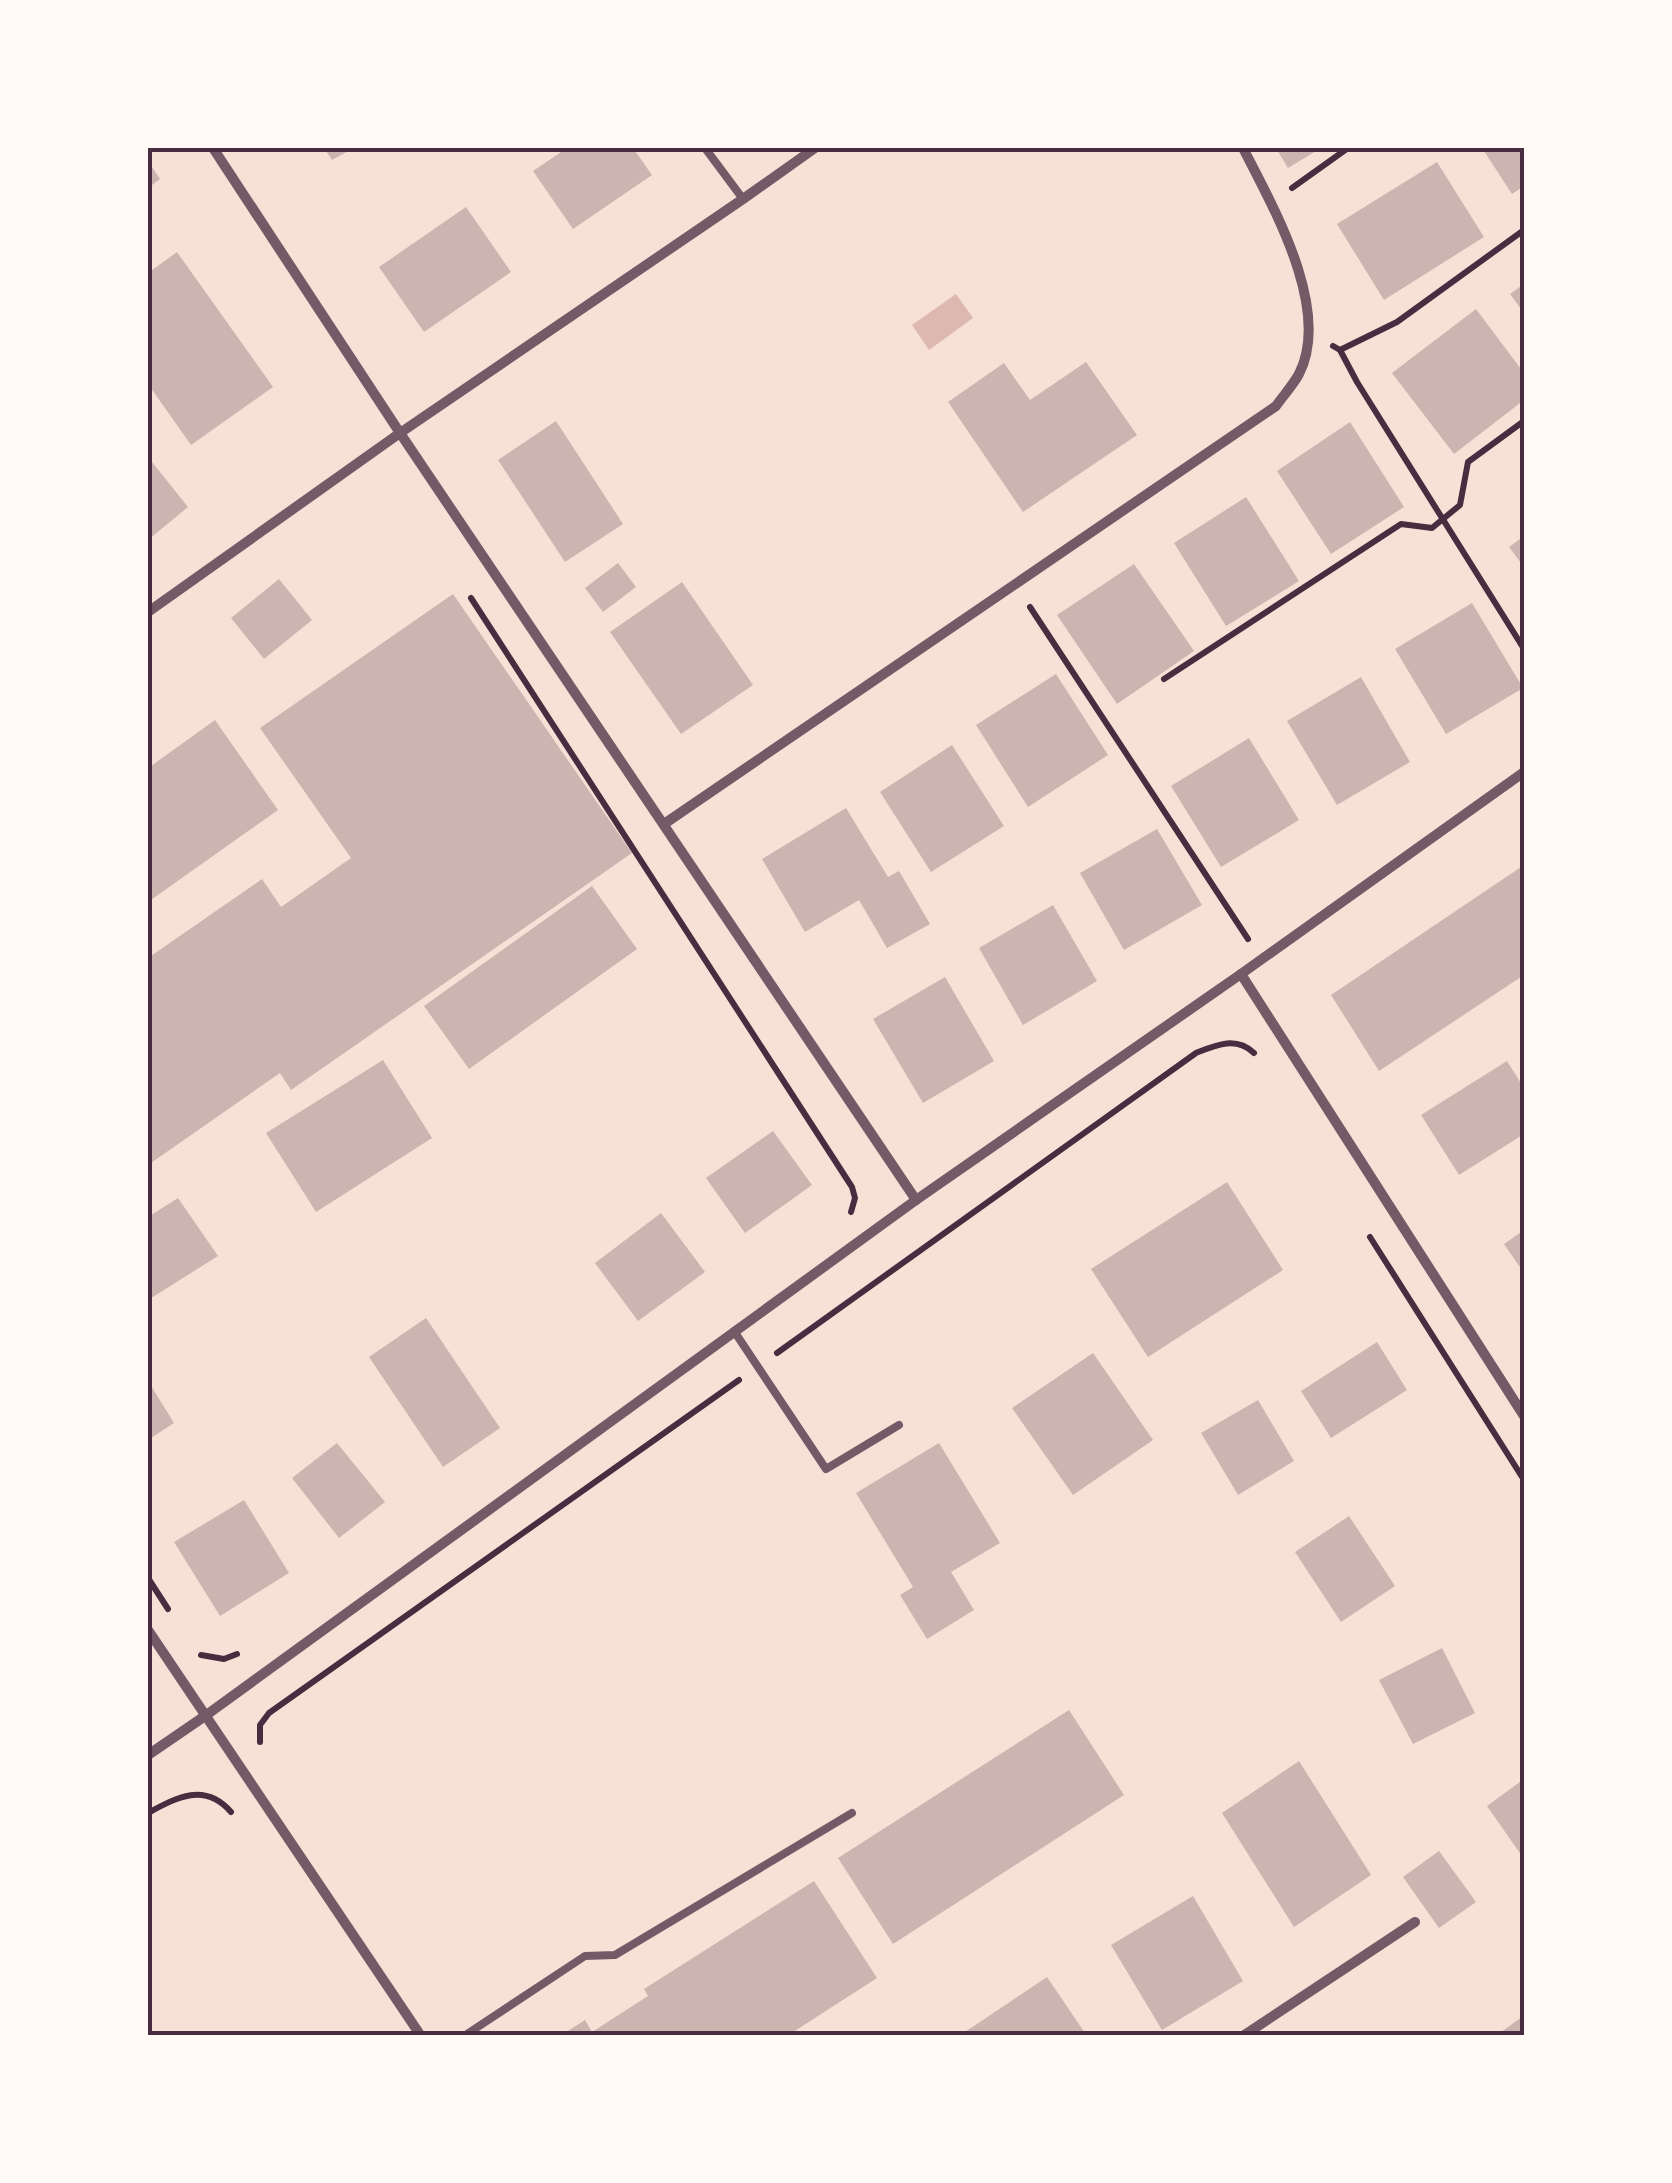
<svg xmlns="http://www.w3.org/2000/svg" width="1672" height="2183" font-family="'Sofia Sans Condensed',sans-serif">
<rect width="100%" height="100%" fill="#f7e1d7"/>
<!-- water -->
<path fill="#dcb8b0" d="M 956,294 L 973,318 L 929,350 L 912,325 Z"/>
<!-- building -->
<g fill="#ccb4b1">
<path d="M 324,148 L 354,148 L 332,160 Z"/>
<path d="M 567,148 L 633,148 L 652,175 L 573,229 L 533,171 Z"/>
<path d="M 1276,148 L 1321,148 L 1288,168 Z"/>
<path d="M 1482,148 L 1524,148 L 1524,186 L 1512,194 Z"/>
<path d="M 148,161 L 160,179 L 148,188 Z"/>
<path d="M 1437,162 L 1484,237 L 1384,300 L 1337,224 Z"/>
<path d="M 466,207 L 511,272 L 424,332 L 379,267 Z"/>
<path d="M 177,252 L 273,387 L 191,445 L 148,384 L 148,273 Z"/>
<path d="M 1524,284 L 1524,313 L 1510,294 Z"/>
<path d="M 1476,309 L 1524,373 L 1524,400 L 1454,454 L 1392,373 Z"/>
<path d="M 1086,362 L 1137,435 L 1023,512 L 948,402 L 1004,363 L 1030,400 Z"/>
<path d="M 556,421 L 623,524 L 565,562 L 498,460 Z"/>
<path d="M 1350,422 L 1404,507 L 1331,554 L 1277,471 Z"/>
<path d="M 148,457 L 188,507 L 148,540 Z"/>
<path d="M 1246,497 L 1299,581 L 1226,626 L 1174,543 Z"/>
<path d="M 1524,536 L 1524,567 L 1509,547 Z"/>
<path d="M 618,563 L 636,587 L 603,612 L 585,588 Z"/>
<path d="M 1134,564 L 1194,651 L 1117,704 L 1057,615 Z"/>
<path d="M 279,579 L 312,620 L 264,659 L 231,618 Z"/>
<path d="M 682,582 L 753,685 L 681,734 L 610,632 Z"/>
<path d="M 453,594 L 632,853 L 291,1090 L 280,1073 L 148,1165 L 148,958 L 262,879 L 281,907 L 351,858 L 260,728 Z"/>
<path d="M 1472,603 L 1523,688 L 1446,734 L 1395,649 Z"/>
<path d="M 1056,674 L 1108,755 L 1028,807 L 976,725 Z"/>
<path d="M 1361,677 L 1410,762 L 1337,805 L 1287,721 Z"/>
<path d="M 215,720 L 278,810 L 148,902 L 148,761 L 151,766 Z"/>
<path d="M 1249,738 L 1299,820 L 1221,867 L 1171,786 Z"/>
<path d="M 952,745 L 1004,826 L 931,872 L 880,792 Z"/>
<path d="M 846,808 L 888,877 L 899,871 L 930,924 L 887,948 L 859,900 L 805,932 L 762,859 Z"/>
<path d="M 1157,829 L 1202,905 L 1124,950 L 1080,873 Z"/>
<path d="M 1524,865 L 1524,975 L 1379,1071 L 1331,995 Z"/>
<path d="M 592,886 L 637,949 L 469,1069 L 424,1006 Z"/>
<path d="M 1053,905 L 1097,981 L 1023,1025 L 979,948 Z"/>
<path d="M 945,977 L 994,1061 L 923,1103 L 873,1019 Z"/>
<path d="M 383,1060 L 432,1138 L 316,1212 L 266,1133 Z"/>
<path d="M 1507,1061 L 1524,1088 L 1524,1134 L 1459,1175 L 1421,1115 Z"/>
<path d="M 773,1131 L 812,1185 L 745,1233 L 706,1178 Z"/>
<path d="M 1227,1182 L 1283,1270 L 1148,1357 L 1091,1269 Z"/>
<path d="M 178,1198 L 218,1256 L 148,1300 L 148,1217 Z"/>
<path d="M 661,1213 L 705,1272 L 638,1321 L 595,1263 Z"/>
<path d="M 1524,1230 L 1524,1273 L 1504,1244 Z"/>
<path d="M 426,1318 L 500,1428 L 443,1467 L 369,1357 Z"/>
<path d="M 1377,1342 L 1407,1390 L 1331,1438 L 1301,1391 Z"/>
<path d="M 1093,1353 L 1153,1440 L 1073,1495 L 1012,1408 Z"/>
<path d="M 148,1381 L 174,1423 L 148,1440 Z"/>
<path d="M 1258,1400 L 1294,1461 L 1238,1495 L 1201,1433 Z"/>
<path d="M 337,1443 L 385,1502 L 339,1538 L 292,1478 Z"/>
<path d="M 939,1443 L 1000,1543 L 951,1572 L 974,1610 L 927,1639 L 900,1595 L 913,1587 L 856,1493 Z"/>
<path d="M 244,1500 L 289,1573 L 220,1616 L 174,1542 Z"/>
<path d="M 1349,1516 L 1395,1586 L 1341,1622 L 1295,1552 Z"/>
<path d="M 1442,1648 L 1475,1713 L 1413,1744 L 1379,1680 Z"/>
<path d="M 1069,1710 L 1124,1795 L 893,1944 L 838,1858 Z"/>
<path d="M 1299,1761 L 1371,1875 L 1294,1927 L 1222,1813 Z"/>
<path d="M 1524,1779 L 1524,1859 L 1487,1806 Z"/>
<path d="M 1439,1851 L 1476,1902 L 1439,1928 L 1403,1877 Z"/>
<path d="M 814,1881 L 877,1978 L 787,2036 L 560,2036 L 585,2020 L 592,2032 L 648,1996 L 644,1989 Z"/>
<path d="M 1193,1896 L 1243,1981 L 1162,2030 L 1111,1945 Z"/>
<path d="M 1047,1977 L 1087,2036 L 959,2036 Z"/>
<path d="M 1523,2016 L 1524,2036 L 1496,2036 Z"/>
</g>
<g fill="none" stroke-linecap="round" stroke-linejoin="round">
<!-- path -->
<g stroke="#4a2c40" stroke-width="6">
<path d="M 1292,188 L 1348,148"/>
<path d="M 1333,346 L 1340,350 L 1357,382 L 1524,649"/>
<path d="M 1340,350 L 1397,322 L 1524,230"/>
<path d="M 471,598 L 852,1187 L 855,1198 L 851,1212"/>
<path d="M 1030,607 L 1248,939"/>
<path d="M 1164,679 L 1401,524 L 1432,528 L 1460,505 L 1468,462 L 1524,421"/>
<path d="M 1370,1237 L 1524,1480"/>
<path d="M 777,1353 L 1196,1053 C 1216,1045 1236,1036 1254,1053"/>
<path d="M 148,1578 L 168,1609"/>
<path d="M 201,1655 L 224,1659 L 237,1654"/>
<path d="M 148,1705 L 148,1686"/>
<path d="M 260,1742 L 260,1725 L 269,1713 L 739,1380"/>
<path d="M 148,1813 C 177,1797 205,1782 231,1812"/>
</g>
<!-- service -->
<g stroke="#755966" stroke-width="8">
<path d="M 705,148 L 743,199"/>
<path d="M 734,1331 L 826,1469 L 899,1425"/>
<path d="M 464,2036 L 585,1956 L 615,1955 L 852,1813"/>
</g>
<!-- minor -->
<g stroke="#755966" stroke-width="10">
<path d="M 213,148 L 400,433 L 916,1200"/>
<path d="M 148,612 L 400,433 L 743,199 L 815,148"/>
<path d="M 664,824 L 1276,406 C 1283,396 1293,385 1299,374 C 1332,309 1273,207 1243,148"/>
<path d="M 1241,974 L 1524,1416"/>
<path d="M 148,1630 L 421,2036"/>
<path d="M 148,1755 L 205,1716 L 916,1200 L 1241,974 L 1524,772"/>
<path d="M 1243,2036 L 1415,1922"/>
</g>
</g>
<!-- border -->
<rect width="1672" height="2183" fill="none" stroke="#fffaf5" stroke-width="300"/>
<rect x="150" y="150" width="1372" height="1883" fill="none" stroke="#4a2c40" stroke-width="4"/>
</svg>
